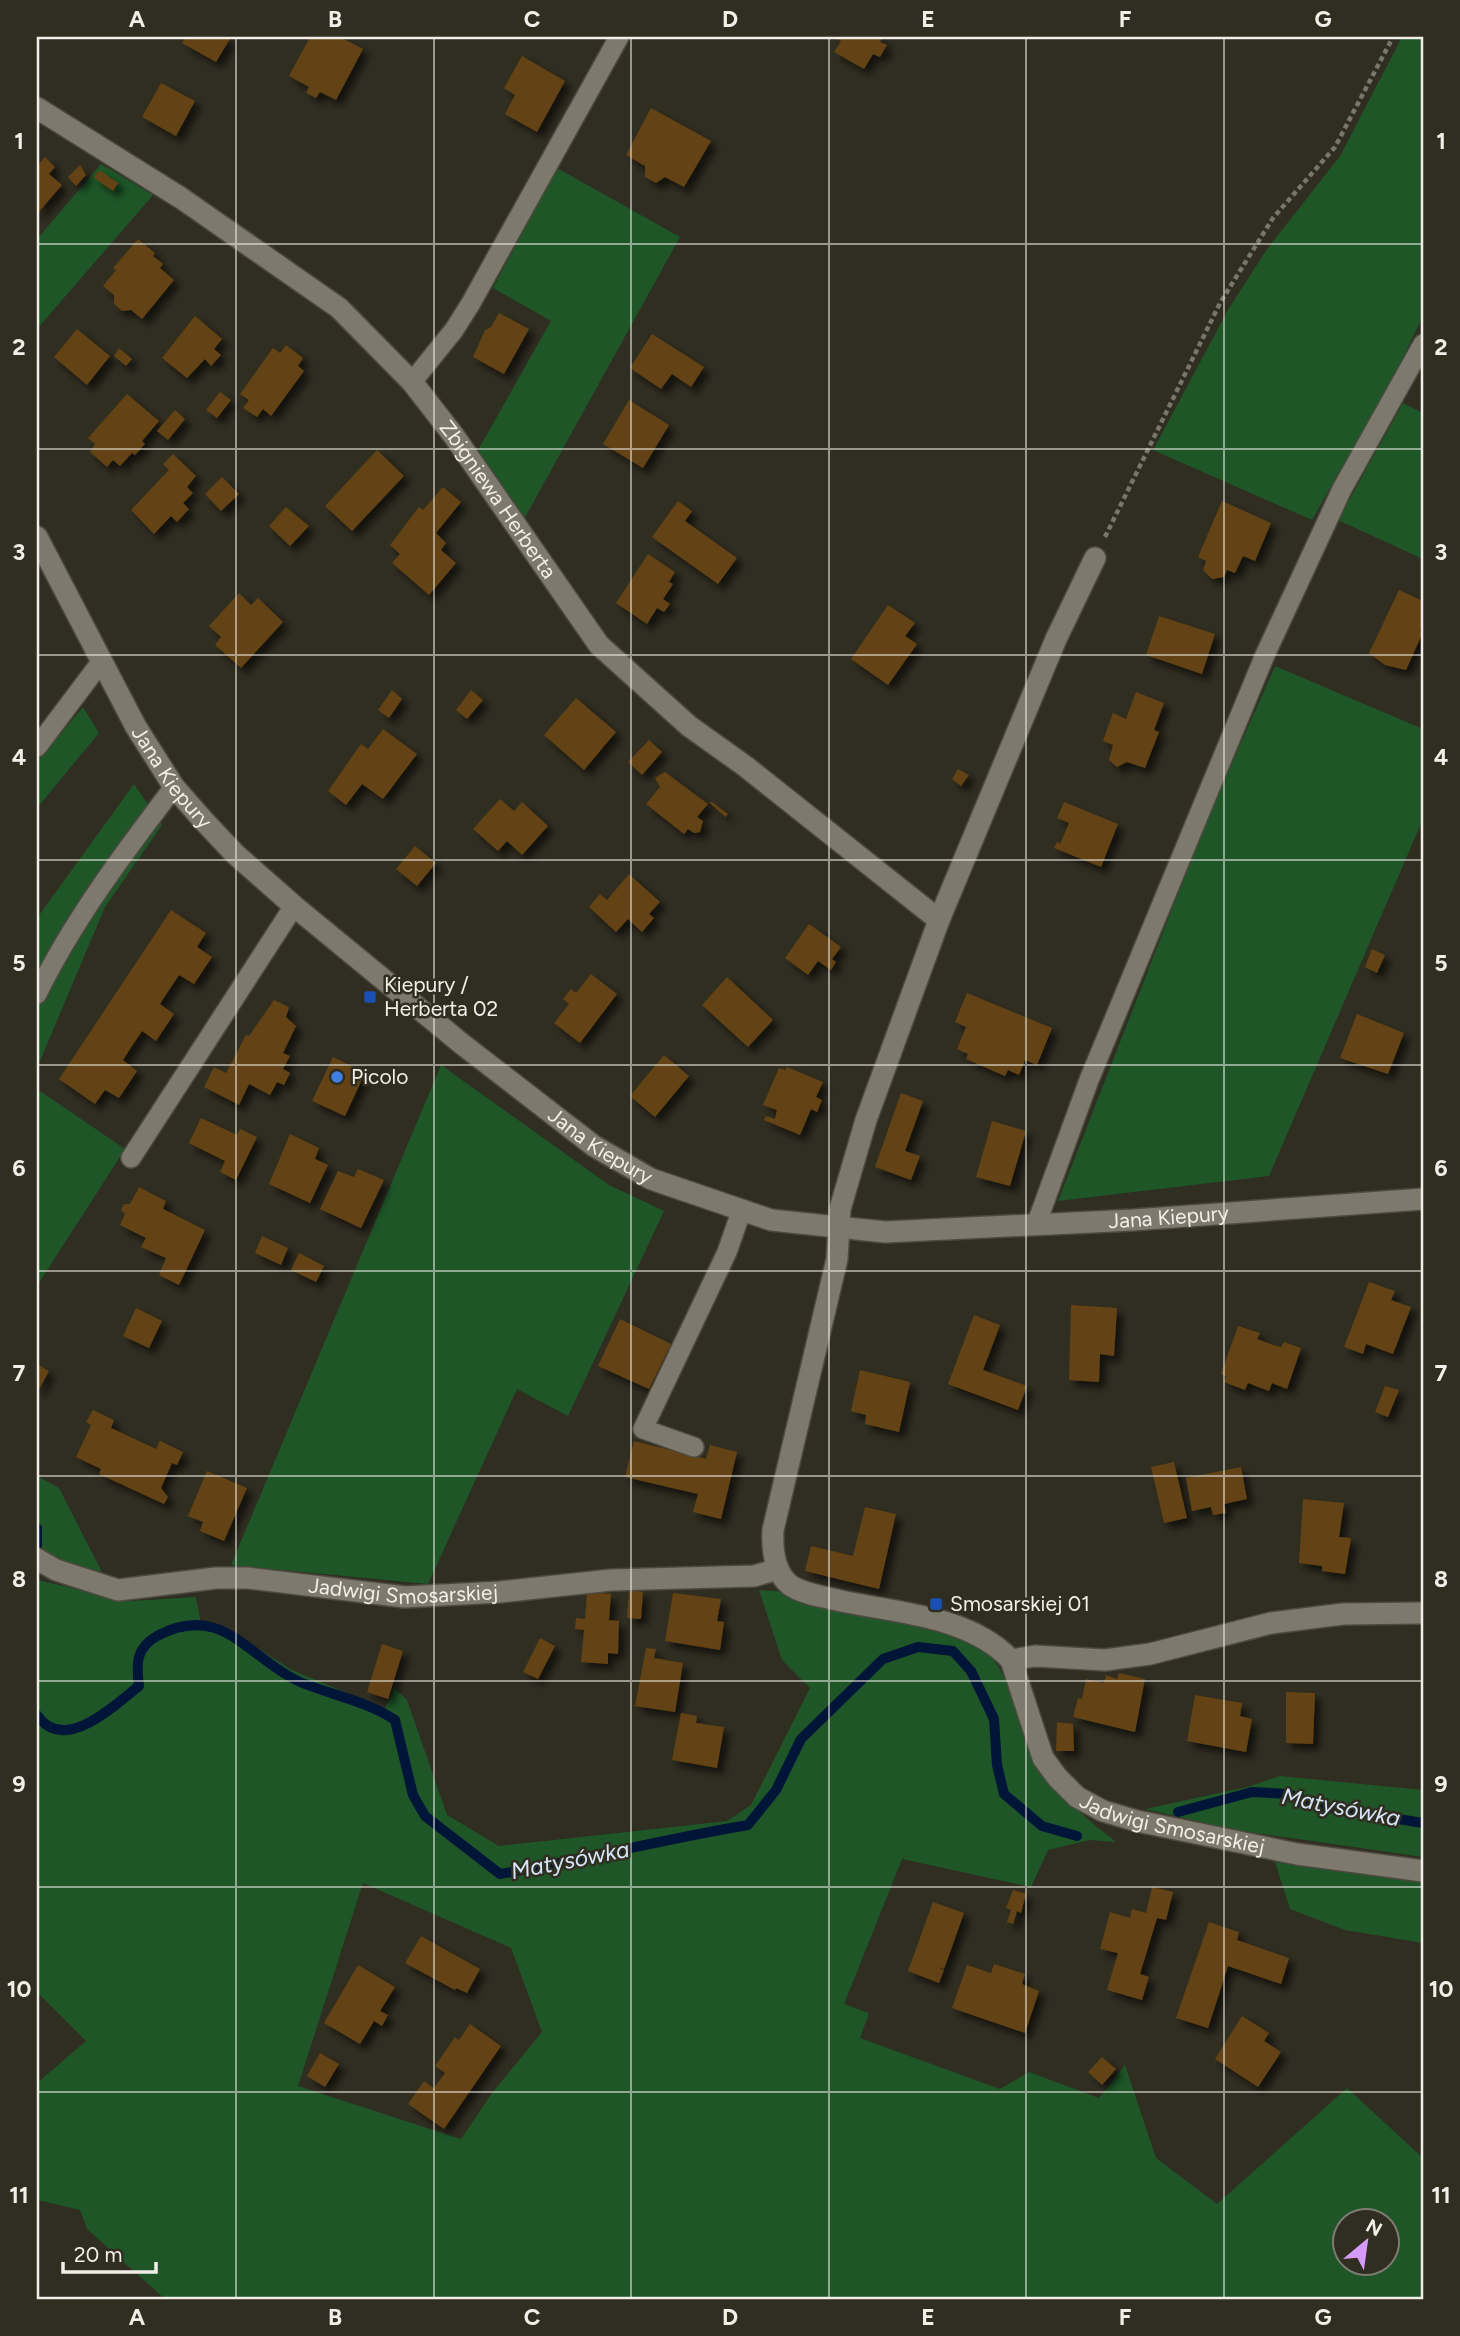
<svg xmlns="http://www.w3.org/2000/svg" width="1460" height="2336" font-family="Figtree,sans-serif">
<defs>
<filter id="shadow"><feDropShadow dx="6" dy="6" stdDeviation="3.5" flood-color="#0009"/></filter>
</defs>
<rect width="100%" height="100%" fill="#302d21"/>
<!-- green -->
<g fill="#1e5628" fill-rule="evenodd">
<path d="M 1402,37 L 1423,37 L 1423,316 L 1395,374 L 1312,520 L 1153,450 L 1229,308 L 1267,249 L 1340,156 Z"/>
<path d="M 101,164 L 153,195 L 37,329 L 37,239 Z"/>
<path d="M 557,168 L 680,237 L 523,521 L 477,452 L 551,321 L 493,288 Z"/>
<path d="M 1403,403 L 1423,413 L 1423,559 L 1338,520 Z"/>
<path d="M 1275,666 L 1423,729 L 1423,819 L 1269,1176 L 1058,1201 L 1206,822 Z"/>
<path d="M 83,707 L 99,733 L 37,808 L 37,762 Z"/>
<path d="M 134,784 L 162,825 L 105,907 L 37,1068 L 37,918 Z"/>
<path d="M 441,1065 L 609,1185 L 664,1211 L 568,1416 L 517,1389 L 428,1584 L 231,1565 Z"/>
<path d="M 37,1089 L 125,1149 L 37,1286 Z"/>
<path d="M 37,1476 L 59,1488 L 102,1572 L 74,1568 L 37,1548 Z"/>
<path d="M 37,1580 L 131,1601 L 196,1597 L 201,1624 L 226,1628 L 292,1670 L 385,1709 L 394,1688 L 407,1700 L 447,1815 L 499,1846 L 727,1821 L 751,1805 L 810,1688 L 782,1660 L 759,1590 L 788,1592 C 832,1603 962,1627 990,1656 C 1012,1679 1014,1717 1027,1744 C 1045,1786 1081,1814 1116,1842 L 1090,1840 L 1048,1850 L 1031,1887 L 902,1859 L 844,2004 L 869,2013 L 860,2038 L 1000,2089 L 1029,2072 L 1099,2098 L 1125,2065 L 1156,2158 L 1217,2204 L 1347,2088 L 1423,2158 L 1423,2299 L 165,2299 L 87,2229 L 80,2210 L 37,2200 L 37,2083 L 86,2041 L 37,1992 ZM 363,1883 L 511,1948 L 542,2032 L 492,2093 L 461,2139 L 298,2086 ZM 1344,2220 L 1386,2220 L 1386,2262 L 1344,2262 Z"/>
<path d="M 1280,1776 L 1423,1790 L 1423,1857 L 1236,1830 L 1145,1809 L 1247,1787 Z"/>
<path d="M 1275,1862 L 1423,1882 L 1423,1943 L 1345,1930 L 1290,1909 Z"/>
</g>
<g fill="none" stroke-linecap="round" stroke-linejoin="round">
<!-- stream -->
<g stroke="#001538" stroke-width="10">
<path d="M 37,1528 L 37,1546"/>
<path d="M 37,1715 C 64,1755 115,1705 139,1686 C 136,1663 136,1648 157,1636 C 222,1601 249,1659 300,1682 C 331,1695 367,1701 395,1720 L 413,1795 L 425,1816 L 500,1874 C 583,1860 664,1839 748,1825 L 776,1790 L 801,1739 L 883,1659 L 918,1647 L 953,1651 L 971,1671 L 994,1719 L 997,1765 L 1004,1794 L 1042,1826 L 1077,1836"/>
<path d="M 1178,1812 L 1252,1792 L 1289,1794 L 1318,1806 L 1423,1823"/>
</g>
</g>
<!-- building -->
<g fill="#634312" filter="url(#shadow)">
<path d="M 186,37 L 231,37 L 216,62 L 182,43 Z"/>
<path d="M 310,37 L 340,37 L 363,49 L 336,100 L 320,92 L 316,98 L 306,93 L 309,87 L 289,76 Z"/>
<path d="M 834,37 L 883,37 L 880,42 L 887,45 L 880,57 L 873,54 L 864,69 L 834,52 L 841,41 Z"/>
<path d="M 522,56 L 565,81 L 537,132 L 505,114 L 515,95 L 504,88 Z"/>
<path d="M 161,83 L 195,101 L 176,136 L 142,117 Z"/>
<path d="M 651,108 L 711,141 L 684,187 L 665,177 L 656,183 L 645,177 L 645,166 L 626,155 Z"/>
<path d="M 45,157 L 55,167 L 49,174 L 62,185 L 37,214 L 37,166 Z"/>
<path d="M 80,165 L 86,175 L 76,186 L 68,177 Z"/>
<path d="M 99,170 L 118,183 L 113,191 L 94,178 Z"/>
<path d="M 138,239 L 155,253 L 153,256 L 163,264 L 160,268 L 174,280 L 142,319 L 131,310 L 122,311 L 114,304 L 114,295 L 103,286 L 116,270 L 113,268 Z"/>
<path d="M 499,313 L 529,329 L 504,374 L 473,357 L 485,330 L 491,327 Z"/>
<path d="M 195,316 L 222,339 L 214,349 L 221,355 L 211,366 L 205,359 L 187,378 L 162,358 Z"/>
<path d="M 77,329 L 110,356 L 87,385 L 54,357 Z"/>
<path d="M 652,334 L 704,367 L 691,387 L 672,374 L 661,389 L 630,368 Z"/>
<path d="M 286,345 L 303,358 L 298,366 L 304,371 L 271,416 L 263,409 L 257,417 L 243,408 L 249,400 L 240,394 L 273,348 L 280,353 Z"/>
<path d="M 119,348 L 132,359 L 126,366 L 114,356 Z"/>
<path d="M 220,392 L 231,400 L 217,418 L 206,410 Z"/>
<path d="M 127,394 L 159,421 L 142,441 L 145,444 L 135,455 L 132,453 L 120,466 L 113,460 L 107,467 L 90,452 L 95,444 L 88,438 Z"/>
<path d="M 629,400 L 669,425 L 643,468 L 603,444 Z"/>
<path d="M 175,410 L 185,419 L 168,440 L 157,431 Z"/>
<path d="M 377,450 L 404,476 L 352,531 L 325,506 Z"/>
<path d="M 173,454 L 196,476 L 187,487 L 193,493 L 183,503 L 189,509 L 177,522 L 171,516 L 154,534 L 131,510 L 169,470 L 163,464 Z"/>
<path d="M 222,477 L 239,494 L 221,511 L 205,494 Z"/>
<path d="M 443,487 L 461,502 L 436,533 L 446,543 L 441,550 L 456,563 L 429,595 L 392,563 L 400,554 L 390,545 L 419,507 L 423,510 Z"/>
<path d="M 678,501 L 692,511 L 685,521 L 737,558 L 718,584 L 652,537 Z"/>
<path d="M 1222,501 L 1271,523 L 1255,561 L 1243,556 L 1235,573 L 1227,570 L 1224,577 L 1212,579 L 1203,570 L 1206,561 L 1198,557 Z"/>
<path d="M 286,507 L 309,526 L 290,546 L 269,526 Z"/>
<path d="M 648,554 L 675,572 L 669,582 L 673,584 L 663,599 L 670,604 L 664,612 L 657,608 L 647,624 L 616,603 Z"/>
<path d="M 1399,590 L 1423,601 L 1423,624 L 1420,631 L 1423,632 L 1406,670 L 1385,665 L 1369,653 Z"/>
<path d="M 239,593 L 251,605 L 258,598 L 283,622 L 241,668 L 215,645 L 221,637 L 209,626 Z"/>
<path d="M 888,605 L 915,623 L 905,636 L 917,644 L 888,685 L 851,659 Z"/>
<path d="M 1159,616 L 1215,634 L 1202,674 L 1146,655 Z"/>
<path d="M 392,690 L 402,699 L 389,718 L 378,710 Z"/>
<path d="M 471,690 L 483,700 L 467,719 L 456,710 Z"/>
<path d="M 1136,692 L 1164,703 L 1154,730 L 1159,732 L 1145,768 L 1127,762 L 1117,767 L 1109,760 L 1113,745 L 1103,741 L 1113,713 L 1126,719 Z"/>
<path d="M 576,698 L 616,732 L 584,770 L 544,735 Z"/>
<path d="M 383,729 L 417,754 L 383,799 L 362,784 L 346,805 L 328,791 L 361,744 L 368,749 Z"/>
<path d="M 649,740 L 662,752 L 642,775 L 628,762 Z"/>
<path d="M 958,769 L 969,775 L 961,786 L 952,779 Z"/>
<path d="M 665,772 L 708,804 L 697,817 L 703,821 L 700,832 L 694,833 L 688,829 L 684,834 L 646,804 L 660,787 L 655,778 Z"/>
<path d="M 500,799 L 514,811 L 522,802 L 548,826 L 522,855 L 507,841 L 498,851 L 473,829 Z"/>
<path d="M 709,802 L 712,802 L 728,814 L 725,817 Z"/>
<path d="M 1064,802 L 1118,824 L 1101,867 L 1054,848 L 1057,842 L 1060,844 L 1069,823 L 1057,818 Z"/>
<path d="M 415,846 L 436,863 L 417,886 L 396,869 Z"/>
<path d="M 629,874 L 660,902 L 649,914 L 654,918 L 642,932 L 628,919 L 616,932 L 589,907 L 600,894 L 607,900 Z"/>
<path d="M 171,910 L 206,933 L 197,947 L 212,957 L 194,984 L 179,975 L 169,990 L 160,1004 L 174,1014 L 156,1041 L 142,1031 L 132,1046 L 123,1060 L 137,1071 L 119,1098 L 105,1090 L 95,1104 L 59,1079 Z"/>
<path d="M 809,924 L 841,947 L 832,959 L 836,962 L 831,970 L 818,961 L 808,975 L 785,958 Z"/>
<path d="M 1372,949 L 1385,955 L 1377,973 L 1365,967 Z"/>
<path d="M 591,974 L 617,994 L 580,1043 L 554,1023 L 569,1004 L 563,999 L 571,989 L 576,993 Z"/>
<path d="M 727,977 L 773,1020 L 748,1047 L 702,1005 Z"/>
<path d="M 967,993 L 1052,1028 L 1037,1065 L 1025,1060 L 1019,1075 L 1008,1070 L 1005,1076 L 966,1059 L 968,1054 L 957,1049 L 966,1027 L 955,1022 Z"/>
<path d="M 274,1000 L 289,1007 L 286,1017 L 296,1026 L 283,1053 L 290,1056 L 283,1069 L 290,1073 L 284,1085 L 277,1082 L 270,1095 L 249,1084 L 239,1105 L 204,1087 L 214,1067 L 226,1073 L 246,1035 L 249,1036 Z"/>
<path d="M 1357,1014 L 1404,1033 L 1388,1074 L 1340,1058 Z"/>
<path d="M 664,1055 L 689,1076 L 655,1117 L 630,1096 Z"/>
<path d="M 333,1057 L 365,1073 L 345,1116 L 312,1101 Z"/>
<path d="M 787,1067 L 823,1082 L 816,1097 L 822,1100 L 817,1112 L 811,1109 L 800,1135 L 764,1120 L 766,1116 L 775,1119 L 777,1110 L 763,1105 L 779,1068 L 785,1070 Z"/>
<path d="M 901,1093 L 923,1101 L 905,1151 L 920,1156 L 911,1180 L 875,1167 Z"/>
<path d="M 201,1118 L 237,1135 L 240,1129 L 257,1137 L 236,1180 L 220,1172 L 225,1161 L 189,1143 Z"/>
<path d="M 992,1121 L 1026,1131 L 1010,1186 L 976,1177 Z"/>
<path d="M 290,1134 L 319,1148 L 315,1159 L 328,1165 L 310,1203 L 269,1184 Z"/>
<path d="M 358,1169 L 384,1180 L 361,1228 L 320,1209 L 338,1171 L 354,1177 Z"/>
<path d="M 139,1187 L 166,1201 L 163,1209 L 205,1230 L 179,1285 L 159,1275 L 166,1258 L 141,1247 L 146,1238 L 120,1225 L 125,1214 L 121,1210 L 124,1204 L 130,1204 Z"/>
<path d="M 262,1236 L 288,1248 L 281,1265 L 255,1253 Z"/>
<path d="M 299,1253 L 324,1266 L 316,1282 L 291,1270 Z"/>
<path d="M 1369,1282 L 1395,1291 L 1391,1300 L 1411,1307 L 1393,1354 L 1366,1344 L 1363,1354 L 1344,1347 Z"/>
<path d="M 1071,1305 L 1117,1308 L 1114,1356 L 1100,1354 L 1099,1382 L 1069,1380 Z"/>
<path d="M 136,1308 L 162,1321 L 149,1348 L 123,1336 Z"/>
<path d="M 974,1315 L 1000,1325 L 983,1370 L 1027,1386 L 1018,1410 L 948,1384 Z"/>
<path d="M 620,1319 L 671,1344 L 649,1389 L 598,1366 Z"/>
<path d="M 1238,1326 L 1260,1333 L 1257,1339 L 1273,1345 L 1281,1347 L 1284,1342 L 1301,1348 L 1287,1389 L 1272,1383 L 1269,1391 L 1248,1383 L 1245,1390 L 1224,1382 L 1226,1376 L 1221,1374 Z"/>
<path d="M 37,1364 L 49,1371 L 37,1393 Z"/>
<path d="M 860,1370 L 910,1382 L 899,1432 L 865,1424 L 866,1415 L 851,1411 Z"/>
<path d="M 1385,1386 L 1399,1390 L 1388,1417 L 1375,1412 Z"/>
<path d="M 93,1410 L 114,1420 L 111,1428 L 156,1449 L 160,1441 L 183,1452 L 177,1465 L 172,1463 L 161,1488 L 168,1497 L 164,1504 L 99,1474 L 101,1469 L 76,1457 L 91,1425 L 86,1422 Z"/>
<path d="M 634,1441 L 706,1459 L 710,1445 L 737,1452 L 721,1519 L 693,1512 L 698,1494 L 625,1477 Z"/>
<path d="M 1174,1462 L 1187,1518 L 1164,1523 L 1151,1467 Z"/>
<path d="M 1241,1467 L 1247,1499 L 1224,1504 L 1226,1513 L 1213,1515 L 1211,1507 L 1192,1511 L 1186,1478 Z"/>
<path d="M 207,1471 L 247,1488 L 224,1541 L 200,1531 L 203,1522 L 188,1516 Z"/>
<path d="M 1303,1499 L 1344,1503 L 1339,1537 L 1351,1538 L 1345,1574 L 1322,1571 L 1322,1566 L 1299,1563 Z"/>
<path d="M 865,1507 L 896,1514 L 879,1589 L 805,1571 L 811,1546 L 853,1556 Z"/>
<path d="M 629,1590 L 643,1592 L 641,1619 L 627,1618 Z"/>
<path d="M 587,1592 L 611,1594 L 609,1620 L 619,1621 L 618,1654 L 608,1653 L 608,1664 L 581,1662 L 584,1630 L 575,1629 L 576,1618 L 585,1619 Z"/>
<path d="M 673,1593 L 721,1599 L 717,1621 L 724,1622 L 720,1650 L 665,1641 Z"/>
<path d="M 540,1638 L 555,1646 L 538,1679 L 523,1672 Z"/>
<path d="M 382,1644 L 403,1651 L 388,1699 L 367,1692 Z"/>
<path d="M 646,1648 L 656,1649 L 654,1658 L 683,1663 L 675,1712 L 635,1706 Z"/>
<path d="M 1119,1673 L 1145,1679 L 1135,1732 L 1073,1717 L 1078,1698 L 1082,1699 L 1086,1679 L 1104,1683 L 1106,1675 L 1117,1679 Z"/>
<path d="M 1286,1692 L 1315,1693 L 1313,1744 L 1286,1743 Z"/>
<path d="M 1195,1695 L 1242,1703 L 1240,1716 L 1252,1719 L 1246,1752 L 1187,1741 Z"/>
<path d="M 681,1713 L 697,1716 L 696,1723 L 724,1727 L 717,1768 L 672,1760 Z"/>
<path d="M 1057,1722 L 1073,1724 L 1074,1751 L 1056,1751 Z"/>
<path d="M 1152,1887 L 1173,1892 L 1166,1920 L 1157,1918 L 1140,1974 L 1149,1977 L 1142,2000 L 1107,1990 L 1118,1953 L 1100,1949 L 1110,1912 L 1130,1918 L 1132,1909 L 1146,1913 Z"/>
<path d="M 1013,1890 L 1026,1894 L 1021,1913 L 1017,1911 L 1013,1924 L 1007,1922 L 1011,1910 L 1006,1908 Z"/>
<path d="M 933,1902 L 964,1913 L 944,1969 L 936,1967 L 944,1970 L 939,1983 L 908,1971 Z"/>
<path d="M 1209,1922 L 1239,1932 L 1237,1940 L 1289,1958 L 1281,1984 L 1228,1966 L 1208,2028 L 1176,2018 Z"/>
<path d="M 421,1936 L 480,1969 L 467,1993 L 456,1988 L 455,1990 L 405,1963 Z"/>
<path d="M 994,1964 L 1025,1974 L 1022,1984 L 1039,1991 L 1025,2033 L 952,2008 L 967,1965 L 991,1973 Z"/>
<path d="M 358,1965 L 395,1987 L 380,2011 L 388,2015 L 382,2026 L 374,2021 L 360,2044 L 324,2023 Z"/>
<path d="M 1242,2016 L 1269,2033 L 1264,2041 L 1281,2052 L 1258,2087 L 1215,2059 Z"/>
<path d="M 470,2024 L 501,2046 L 444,2129 L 408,2104 L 424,2081 L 434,2088 L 445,2073 L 435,2066 L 455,2037 L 459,2040 Z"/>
<path d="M 320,2053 L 339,2064 L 325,2087 L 307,2076 Z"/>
<path d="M 1102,2057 L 1116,2069 L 1102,2085 L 1088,2072 Z"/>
</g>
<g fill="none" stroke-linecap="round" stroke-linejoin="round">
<!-- lane casing -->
<g stroke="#4c493f" stroke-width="22">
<g id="lane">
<path d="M 412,382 L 454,330 L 471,303 L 619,37"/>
<path d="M 37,747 L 101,662"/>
<path d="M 37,994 C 74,919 123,854 174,787"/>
<path d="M 131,1158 L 294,906"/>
<path d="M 1036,1225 L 1089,1080 L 1265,655 L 1342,489 L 1423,344"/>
<path d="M 694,1447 L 643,1429 L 727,1252 L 741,1212"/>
</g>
</g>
<!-- street casing -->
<g stroke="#4c493f" stroke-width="24">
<g id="street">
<path id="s1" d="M 37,108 L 181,198 L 339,308 L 412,382 L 454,436 L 599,645 L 689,726 L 745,766 L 939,920"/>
<path id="s2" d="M 1095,558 L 1056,639 L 939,920 L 866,1120 L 840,1209 L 837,1259 L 773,1530 C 772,1549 774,1572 790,1585 C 802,1594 826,1597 841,1601 C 898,1613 970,1616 1011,1660 L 1043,1758 L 1057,1777 L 1077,1797 L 1103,1811 L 1137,1821 L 1297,1854 L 1423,1871"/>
<path id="s3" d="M 37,1559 L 56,1570 L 118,1590 L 216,1578 L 248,1578 L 405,1597 L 500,1592 L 611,1580 L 754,1576 L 778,1569"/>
<path d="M 1011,1660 L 1035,1656 L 1105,1660 L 1150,1654 L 1271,1623 L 1343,1614 L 1423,1613"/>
</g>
</g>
<!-- secondary casing -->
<g stroke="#4c493f" stroke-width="24">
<g id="secondary">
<path id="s4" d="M 37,537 L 136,727 L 174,787 L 203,820 L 235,854 L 294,906 L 462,1044 L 594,1146 L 651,1179 L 771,1220 L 885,1232 L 1133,1220 L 1423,1199"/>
</g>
</g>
<!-- path -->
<path stroke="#79766c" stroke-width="4.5" stroke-dasharray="5 3.5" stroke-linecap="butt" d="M 1105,537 L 1220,303 L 1273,218 L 1335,147 L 1393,37"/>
<!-- lane -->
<use href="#lane" stroke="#7d796c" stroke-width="19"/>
<!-- street -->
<use href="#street" stroke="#7d796c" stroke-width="21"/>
<!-- secondary -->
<use href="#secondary" stroke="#7d796c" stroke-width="21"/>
</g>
<!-- grid -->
<path fill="none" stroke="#f2efe8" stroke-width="2" stroke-opacity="0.55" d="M 236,37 L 236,2299M 434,37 L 434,2299M 631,37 L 631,2299M 829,37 L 829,2299M 1026,37 L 1026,2299M 1224,37 L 1224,2299M 37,244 L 1423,244M 37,449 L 1423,449M 37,655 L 1423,655M 37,860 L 1423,860M 37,1065 L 1423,1065M 37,1271 L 1423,1271M 37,1476 L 1423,1476M 37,1681 L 1423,1681M 37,1887 L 1423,1887M 37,2092 L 1423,2092"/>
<!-- markers -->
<g fill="#1a4fb4" stroke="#302d21" stroke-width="2.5">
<rect x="363" y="990" width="14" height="14" rx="3.5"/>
<rect x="929" y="1597" width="14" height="14" rx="3.5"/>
</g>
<circle fill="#3f7fe0" stroke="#302d21" stroke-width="2.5" cx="337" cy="1077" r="7"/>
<g text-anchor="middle" stroke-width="5" stroke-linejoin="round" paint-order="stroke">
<!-- street labels -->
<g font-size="21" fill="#f2efe8" stroke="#302d21">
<text dy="7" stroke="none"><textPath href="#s1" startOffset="612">Zbigniewa Herberta</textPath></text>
<text dy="7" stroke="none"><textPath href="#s4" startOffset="276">Jana Kiepury</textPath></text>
<text dy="7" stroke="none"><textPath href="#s4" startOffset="844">Jana Kiepury</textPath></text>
<text dy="7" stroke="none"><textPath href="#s4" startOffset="1430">Jana Kiepury</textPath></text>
<text dy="7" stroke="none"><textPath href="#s3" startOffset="374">Jadwigi Smosarskiej</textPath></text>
<text dy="7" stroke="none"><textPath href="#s2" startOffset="1580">Jadwigi Smosarskiej</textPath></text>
</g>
<!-- poi labels -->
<g font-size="21" fill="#f2efe8" stroke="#302d21" text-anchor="start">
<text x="384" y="992">Kiepury /<tspan x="384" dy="24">Herberta 02</tspan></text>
<text x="351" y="1084">Picolo</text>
<text x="950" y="1611">Smosarskiej 01</text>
</g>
<!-- water labels -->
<g font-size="23" font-style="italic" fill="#d5e5f8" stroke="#302d21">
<text transform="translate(1341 1807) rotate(11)" y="8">Matysówka</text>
<text transform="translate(570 1860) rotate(-11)" y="8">Matysówka</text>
</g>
</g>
<!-- border -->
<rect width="1460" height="2336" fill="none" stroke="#302d21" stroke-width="77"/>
<!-- north arrow -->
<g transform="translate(1366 2242) rotate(29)"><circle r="33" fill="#302d21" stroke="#7e7b71" stroke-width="2"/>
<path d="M0-5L12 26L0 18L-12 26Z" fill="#d69bfa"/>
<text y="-10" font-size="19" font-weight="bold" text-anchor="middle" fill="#f2efe8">N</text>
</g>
<!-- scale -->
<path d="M63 2262v10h93v-10" fill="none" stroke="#f2efe8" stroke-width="3.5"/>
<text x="74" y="2262" font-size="21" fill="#f2efe8" stroke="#302d21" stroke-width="5" paint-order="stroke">20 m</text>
<rect x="38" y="38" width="1384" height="2260" fill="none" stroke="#f2efe8" stroke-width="2.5"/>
<g font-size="23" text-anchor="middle" font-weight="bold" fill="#f2efe8">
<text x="137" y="27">A</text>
<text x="335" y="27">B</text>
<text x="532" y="27">C</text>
<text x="730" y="27">D</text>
<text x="928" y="27">E</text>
<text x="1125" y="27">F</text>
<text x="1323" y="27">G</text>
<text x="19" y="149">1</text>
<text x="1441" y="149">1</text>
<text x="19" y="355">2</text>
<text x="1441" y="355">2</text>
<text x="19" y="560">3</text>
<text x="1441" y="560">3</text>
<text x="19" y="765">4</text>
<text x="1441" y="765">4</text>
<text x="19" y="971">5</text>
<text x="1441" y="971">5</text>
<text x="19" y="1176">6</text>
<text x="1441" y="1176">6</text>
<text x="19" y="1381">7</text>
<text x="1441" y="1381">7</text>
<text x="19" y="1587">8</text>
<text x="1441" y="1587">8</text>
<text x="19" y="1792">9</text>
<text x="1441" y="1792">9</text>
<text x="19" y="1997">10</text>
<text x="1441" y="1997">10</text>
<text x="19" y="2203">11</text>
<text x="1441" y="2203">11</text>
<text x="137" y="2325">A</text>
<text x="335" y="2325">B</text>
<text x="532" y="2325">C</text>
<text x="730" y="2325">D</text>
<text x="928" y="2325">E</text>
<text x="1125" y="2325">F</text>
<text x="1323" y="2325">G</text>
</g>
</svg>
